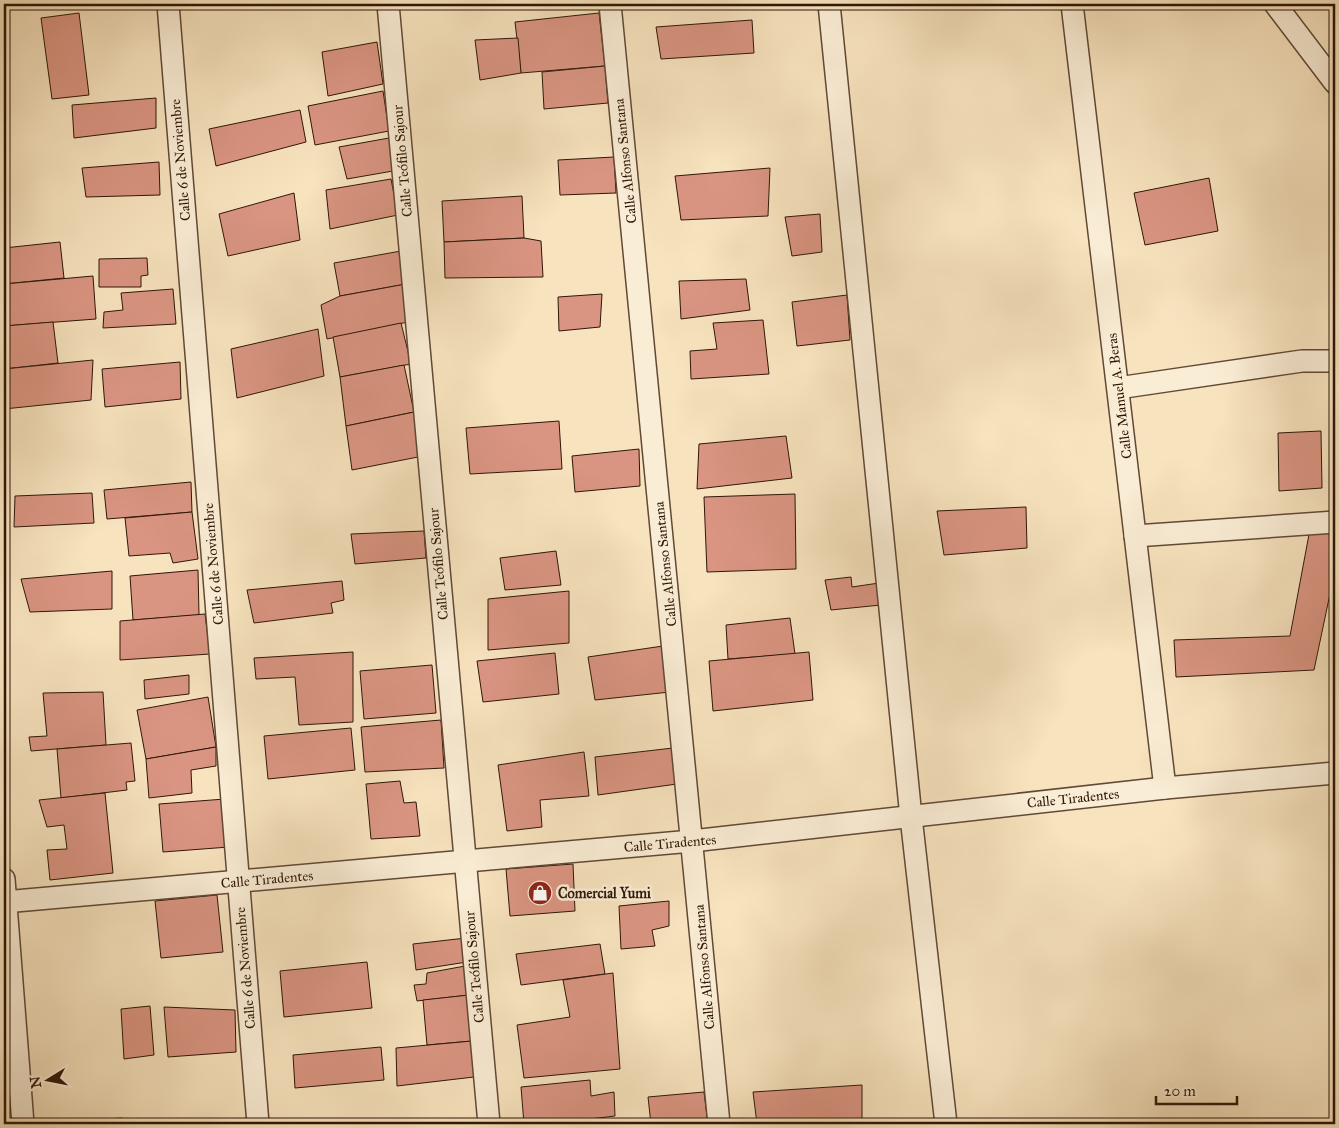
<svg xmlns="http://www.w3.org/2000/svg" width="1339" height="1128" font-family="'IM FELL Great Primer',serif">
<rect width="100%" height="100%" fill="#f7e3be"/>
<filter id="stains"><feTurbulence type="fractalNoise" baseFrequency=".004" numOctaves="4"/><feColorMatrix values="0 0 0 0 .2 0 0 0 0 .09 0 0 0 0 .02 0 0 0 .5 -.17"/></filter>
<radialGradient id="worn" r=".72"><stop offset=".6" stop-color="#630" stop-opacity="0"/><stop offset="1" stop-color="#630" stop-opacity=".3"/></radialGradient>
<!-- building -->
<g fill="#da9582" stroke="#2f1607">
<path d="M 79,13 L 89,95 L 52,99 L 41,18 Z"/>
<path d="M 599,13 L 605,66 L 521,73 L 515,22 Z"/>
<path d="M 752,20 L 754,53 L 661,59 L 656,27 Z"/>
<path d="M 518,38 L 521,73 L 480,80 L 475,40 Z"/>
<path d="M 377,42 L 383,84 L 328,96 L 322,52 Z"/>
<path d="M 605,66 L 608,103 L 544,109 L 542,72 Z"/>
<path d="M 383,91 L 389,131 L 315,145 L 308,106 Z"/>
<path d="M 156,98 L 156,128 L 74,138 L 72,105 Z"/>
<path d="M 300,110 L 306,142 L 216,166 L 209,129 Z"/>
<path d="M 389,138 L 393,171 L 347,179 L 339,147 Z"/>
<path d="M 614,157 L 616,193 L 560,195 L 558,160 Z"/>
<path d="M 159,162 L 160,195 L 86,197 L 82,168 Z"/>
<path d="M 770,168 L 768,216 L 681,220 L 675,176 Z"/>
<path d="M 1209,178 L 1218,231 L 1145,245 L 1134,193 Z"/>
<path d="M 391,179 L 398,215 L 330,229 L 326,190 Z"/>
<path d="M 294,193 L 300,240 L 228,256 L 219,214 Z"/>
<path d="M 522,196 L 524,238 L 444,242 L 442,201 Z"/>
<path d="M 820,214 L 822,252 L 792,256 L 785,217 Z"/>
<path d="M 524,238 L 541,241 L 543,277 L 445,278 L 444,242 Z"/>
<path d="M 60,242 L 64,278 L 4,284 L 4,248 Z"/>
<path d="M 401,251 L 406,284 L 340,296 L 334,263 Z"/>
<path d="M 147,258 L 148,275 L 141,276 L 141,287 L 99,287 L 99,259 Z"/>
<path d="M 93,276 L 96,319 L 4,326 L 4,284 Z"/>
<path d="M 746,279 L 750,310 L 681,319 L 679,281 Z"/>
<path d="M 406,284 L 408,322 L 327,339 L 321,305 L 340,296 Z"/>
<path d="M 173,289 L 176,324 L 103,328 L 104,312 L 123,310 L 121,293 Z"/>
<path d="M 602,294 L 600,327 L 559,331 L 558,297 Z"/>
<path d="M 847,295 L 850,340 L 797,346 L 792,302 Z"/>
<path d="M 763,320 L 769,374 L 691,379 L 690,351 L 717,349 L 713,323 Z"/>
<path d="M 53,322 L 58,363 L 4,369 L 4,326 Z"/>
<path d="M 401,323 L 411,364 L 340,377 L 333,337 Z"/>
<path d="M 318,329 L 324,376 L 237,398 L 231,349 Z"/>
<path d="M 93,360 L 91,400 L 4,409 L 4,369 Z"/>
<path d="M 180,362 L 181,399 L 105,407 L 102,369 Z"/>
<path d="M 404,365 L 414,412 L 346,426 L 340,377 Z"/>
<path d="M 414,412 L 418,457 L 352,470 L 346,426 Z"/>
<path d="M 559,421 L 562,469 L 470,474 L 466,428 Z"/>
<path d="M 1335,428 L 1335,491 L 1333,491 L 1333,429 Z"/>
<path d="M 1321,431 L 1322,488 L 1279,491 L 1278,433 Z"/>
<path d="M 786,436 L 792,478 L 697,489 L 699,444 Z"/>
<path d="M 639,449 L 640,486 L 575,492 L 572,456 Z"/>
<path d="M 191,482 L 192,512 L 107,519 L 104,490 Z"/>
<path d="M 92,493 L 94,523 L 14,527 L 15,496 Z"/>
<path d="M 795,494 L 796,569 L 707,572 L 704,497 Z"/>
<path d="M 1026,507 L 1027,548 L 944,555 L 937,511 Z"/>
<path d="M 192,512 L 198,559 L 173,563 L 170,553 L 129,556 L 125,518 Z"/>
<path d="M 1310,529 L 1335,531 L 1335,570 L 1314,670 L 1176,677 L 1174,640 L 1290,636 Z"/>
<path d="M 424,531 L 426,558 L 355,564 L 351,534 Z"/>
<path d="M 556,551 L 561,585 L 505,590 L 500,558 Z"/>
<path d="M 198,570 L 199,615 L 133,620 L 130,576 Z"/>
<path d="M 112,571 L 112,609 L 30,612 L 21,579 Z"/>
<path d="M 851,577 L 852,587 L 879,583 L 881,605 L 831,610 L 825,580 Z"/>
<path d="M 342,581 L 344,600 L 331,603 L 333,613 L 254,623 L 247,590 Z"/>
<path d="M 569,591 L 569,643 L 488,650 L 488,599 Z"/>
<path d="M 205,614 L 210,654 L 120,660 L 120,621 Z"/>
<path d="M 790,618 L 795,654 L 728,659 L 726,625 Z"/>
<path d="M 663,646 L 670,692 L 595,700 L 588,657 Z"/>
<path d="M 353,652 L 353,722 L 299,725 L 295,677 L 256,679 L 254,658 Z"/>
<path d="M 809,652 L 813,700 L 713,711 L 709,661 Z"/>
<path d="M 555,653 L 559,694 L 483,702 L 477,661 Z"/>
<path d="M 432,665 L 436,713 L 364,719 L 360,671 Z"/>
<path d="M 189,675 L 189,694 L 145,699 L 144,680 Z"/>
<path d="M 103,692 L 106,745 L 31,751 L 29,737 L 47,736 L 43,693 Z"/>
<path d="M 208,697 L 216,747 L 146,759 L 137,710 Z"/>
<path d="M 441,720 L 444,768 L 365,772 L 361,727 Z"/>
<path d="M 351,728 L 355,770 L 268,779 L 264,736 Z"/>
<path d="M 131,743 L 135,781 L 126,782 L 127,790 L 61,798 L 57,749 Z"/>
<path d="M 216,747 L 216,766 L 191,770 L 192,793 L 149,798 L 146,759 Z"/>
<path d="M 673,748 L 677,784 L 598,795 L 595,757 Z"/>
<path d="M 584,752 L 589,796 L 540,800 L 542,827 L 507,831 L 498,765 Z"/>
<path d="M 400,781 L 404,803 L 416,802 L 420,836 L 371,839 L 366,784 Z"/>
<path d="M 105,793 L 113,873 L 50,880 L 47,850 L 67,849 L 64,825 L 47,827 L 39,800 Z"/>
<path d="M 225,799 L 229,847 L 163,852 L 159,804 Z"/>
<path d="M 573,864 L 575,911 L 510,916 L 506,869 Z"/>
<path d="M 217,895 L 223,952 L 161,958 L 155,901 Z"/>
<path d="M 669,901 L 669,926 L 652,930 L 655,946 L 621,949 L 619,906 Z"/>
<path d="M 466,938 L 467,962 L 416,970 L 413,944 Z"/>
<path d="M 600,944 L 605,974 L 521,985 L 516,954 Z"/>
<path d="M 367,962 L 372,1008 L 284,1017 L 280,971 Z"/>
<path d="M 465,966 L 469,995 L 417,1001 L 414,985 L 426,984 L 427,973 Z"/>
<path d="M 613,973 L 620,1069 L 524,1078 L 517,1025 L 570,1017 L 563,980 Z"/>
<path d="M 469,995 L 472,1041 L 427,1045 L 423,1000 Z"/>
<path d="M 150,1006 L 154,1055 L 124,1059 L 121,1009 Z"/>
<path d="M 164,1007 L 235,1010 L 236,1052 L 168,1057 Z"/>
<path d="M 472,1041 L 474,1077 L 397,1086 L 396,1048 Z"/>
<path d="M 381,1047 L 384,1080 L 295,1088 L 293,1055 Z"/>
<path d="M 590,1080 L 591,1096 L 614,1092 L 615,1116 L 548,1124 L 524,1124 L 521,1087 Z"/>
<path d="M 4,1081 L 9,1081 L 4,1107 Z"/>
<path d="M 862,1085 L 862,1124 L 757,1124 L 753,1092 Z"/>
<path d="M 704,1092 L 708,1124 L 651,1124 L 648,1097 Z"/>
<path d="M 4,1118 L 10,1119 L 10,1124 L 4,1124 Z"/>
<path d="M 122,1118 L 122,1124 L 77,1124 L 77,1121 Z"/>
<path d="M 372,1120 L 372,1124 L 339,1124 Z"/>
</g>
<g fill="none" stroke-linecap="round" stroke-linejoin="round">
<!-- street casing -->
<g stroke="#614935" stroke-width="24">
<g id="street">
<path d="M 168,4 L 258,1124"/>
<path d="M 388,4 L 489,1124"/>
<path d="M 610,4 L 719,1124"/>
<path d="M 829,4 L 911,817 L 946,1124"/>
<path d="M 1072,4 L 1165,788"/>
<path d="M 1275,4 L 1335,83"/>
<path d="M 1118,388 L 1302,361 L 1335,361"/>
<path d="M 1135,536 L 1335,522"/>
<path d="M 4,879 L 23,1124"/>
<path d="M 4,902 L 692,841 L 1165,788 L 1335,773"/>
</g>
</g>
<!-- street -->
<use href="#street" stroke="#faedd5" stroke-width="21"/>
</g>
<!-- icons -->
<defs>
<g id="shop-disc" transform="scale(1.25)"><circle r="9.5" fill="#8f2418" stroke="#faedd5"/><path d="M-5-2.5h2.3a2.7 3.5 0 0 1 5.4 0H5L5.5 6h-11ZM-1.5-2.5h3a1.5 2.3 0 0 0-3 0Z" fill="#fff"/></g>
</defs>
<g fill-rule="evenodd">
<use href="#shop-disc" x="540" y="893"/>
</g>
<g text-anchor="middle" stroke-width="5" stroke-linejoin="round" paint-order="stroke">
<!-- street labels -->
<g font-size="14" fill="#2f1607" stroke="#faedd5">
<text transform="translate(180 160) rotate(-95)" y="5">Calle 6 de Noviembre</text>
<text transform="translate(402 161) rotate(-95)" y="5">Calle Teófilo Sajour</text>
<text transform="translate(625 161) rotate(-96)" y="5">Calle Alfonso Santana</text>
<text transform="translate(1119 396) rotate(-97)" y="5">Calle Manuel A. Beras</text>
<text transform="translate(213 564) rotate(-95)" y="5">Calle 6 de Noviembre</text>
<text transform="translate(438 564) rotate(-95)" y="5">Calle Teófilo Sajour</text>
<text transform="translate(665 564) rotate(-96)" y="5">Calle Alfonso Santana</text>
<text transform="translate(1073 798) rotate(-6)" y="5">Calle Tiradentes</text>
<text transform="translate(670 843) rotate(-5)" y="5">Calle Tiradentes</text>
<text transform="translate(267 879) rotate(-5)" y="5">Calle Tiradentes</text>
<text transform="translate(474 967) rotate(-95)" y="5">Calle Teófilo Sajour</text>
<text transform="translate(704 967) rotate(-95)" y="5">Calle Alfonso Santana</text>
<text transform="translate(245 968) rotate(-95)" y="5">Calle 6 de Noviembre</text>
</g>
<!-- poi labels -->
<g font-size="14" font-weight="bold" fill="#2f1607" stroke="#faedd5" text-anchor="start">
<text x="558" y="898">Comercial Yumi</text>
</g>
</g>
<!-- margin -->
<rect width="1339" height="1128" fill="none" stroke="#f7e3be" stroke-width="20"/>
<rect x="5" y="5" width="1329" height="1118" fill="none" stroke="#2f1607" stroke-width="2.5"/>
<rect x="10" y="10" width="1319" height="1108" fill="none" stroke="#2f1607"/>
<!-- north arrow -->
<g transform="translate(48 1080) rotate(260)" stroke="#faedd5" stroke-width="4" paint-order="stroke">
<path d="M0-4L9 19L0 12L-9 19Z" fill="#2f1607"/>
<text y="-8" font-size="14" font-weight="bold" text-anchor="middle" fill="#2f1607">N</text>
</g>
<!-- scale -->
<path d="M1156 1096v8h81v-8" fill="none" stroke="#2f1607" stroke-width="2.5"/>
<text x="1164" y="1096" font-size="15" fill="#2f1607" stroke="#faedd5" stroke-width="4" paint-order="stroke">20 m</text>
<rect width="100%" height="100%" filter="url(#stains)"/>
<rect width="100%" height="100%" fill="url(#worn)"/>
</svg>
